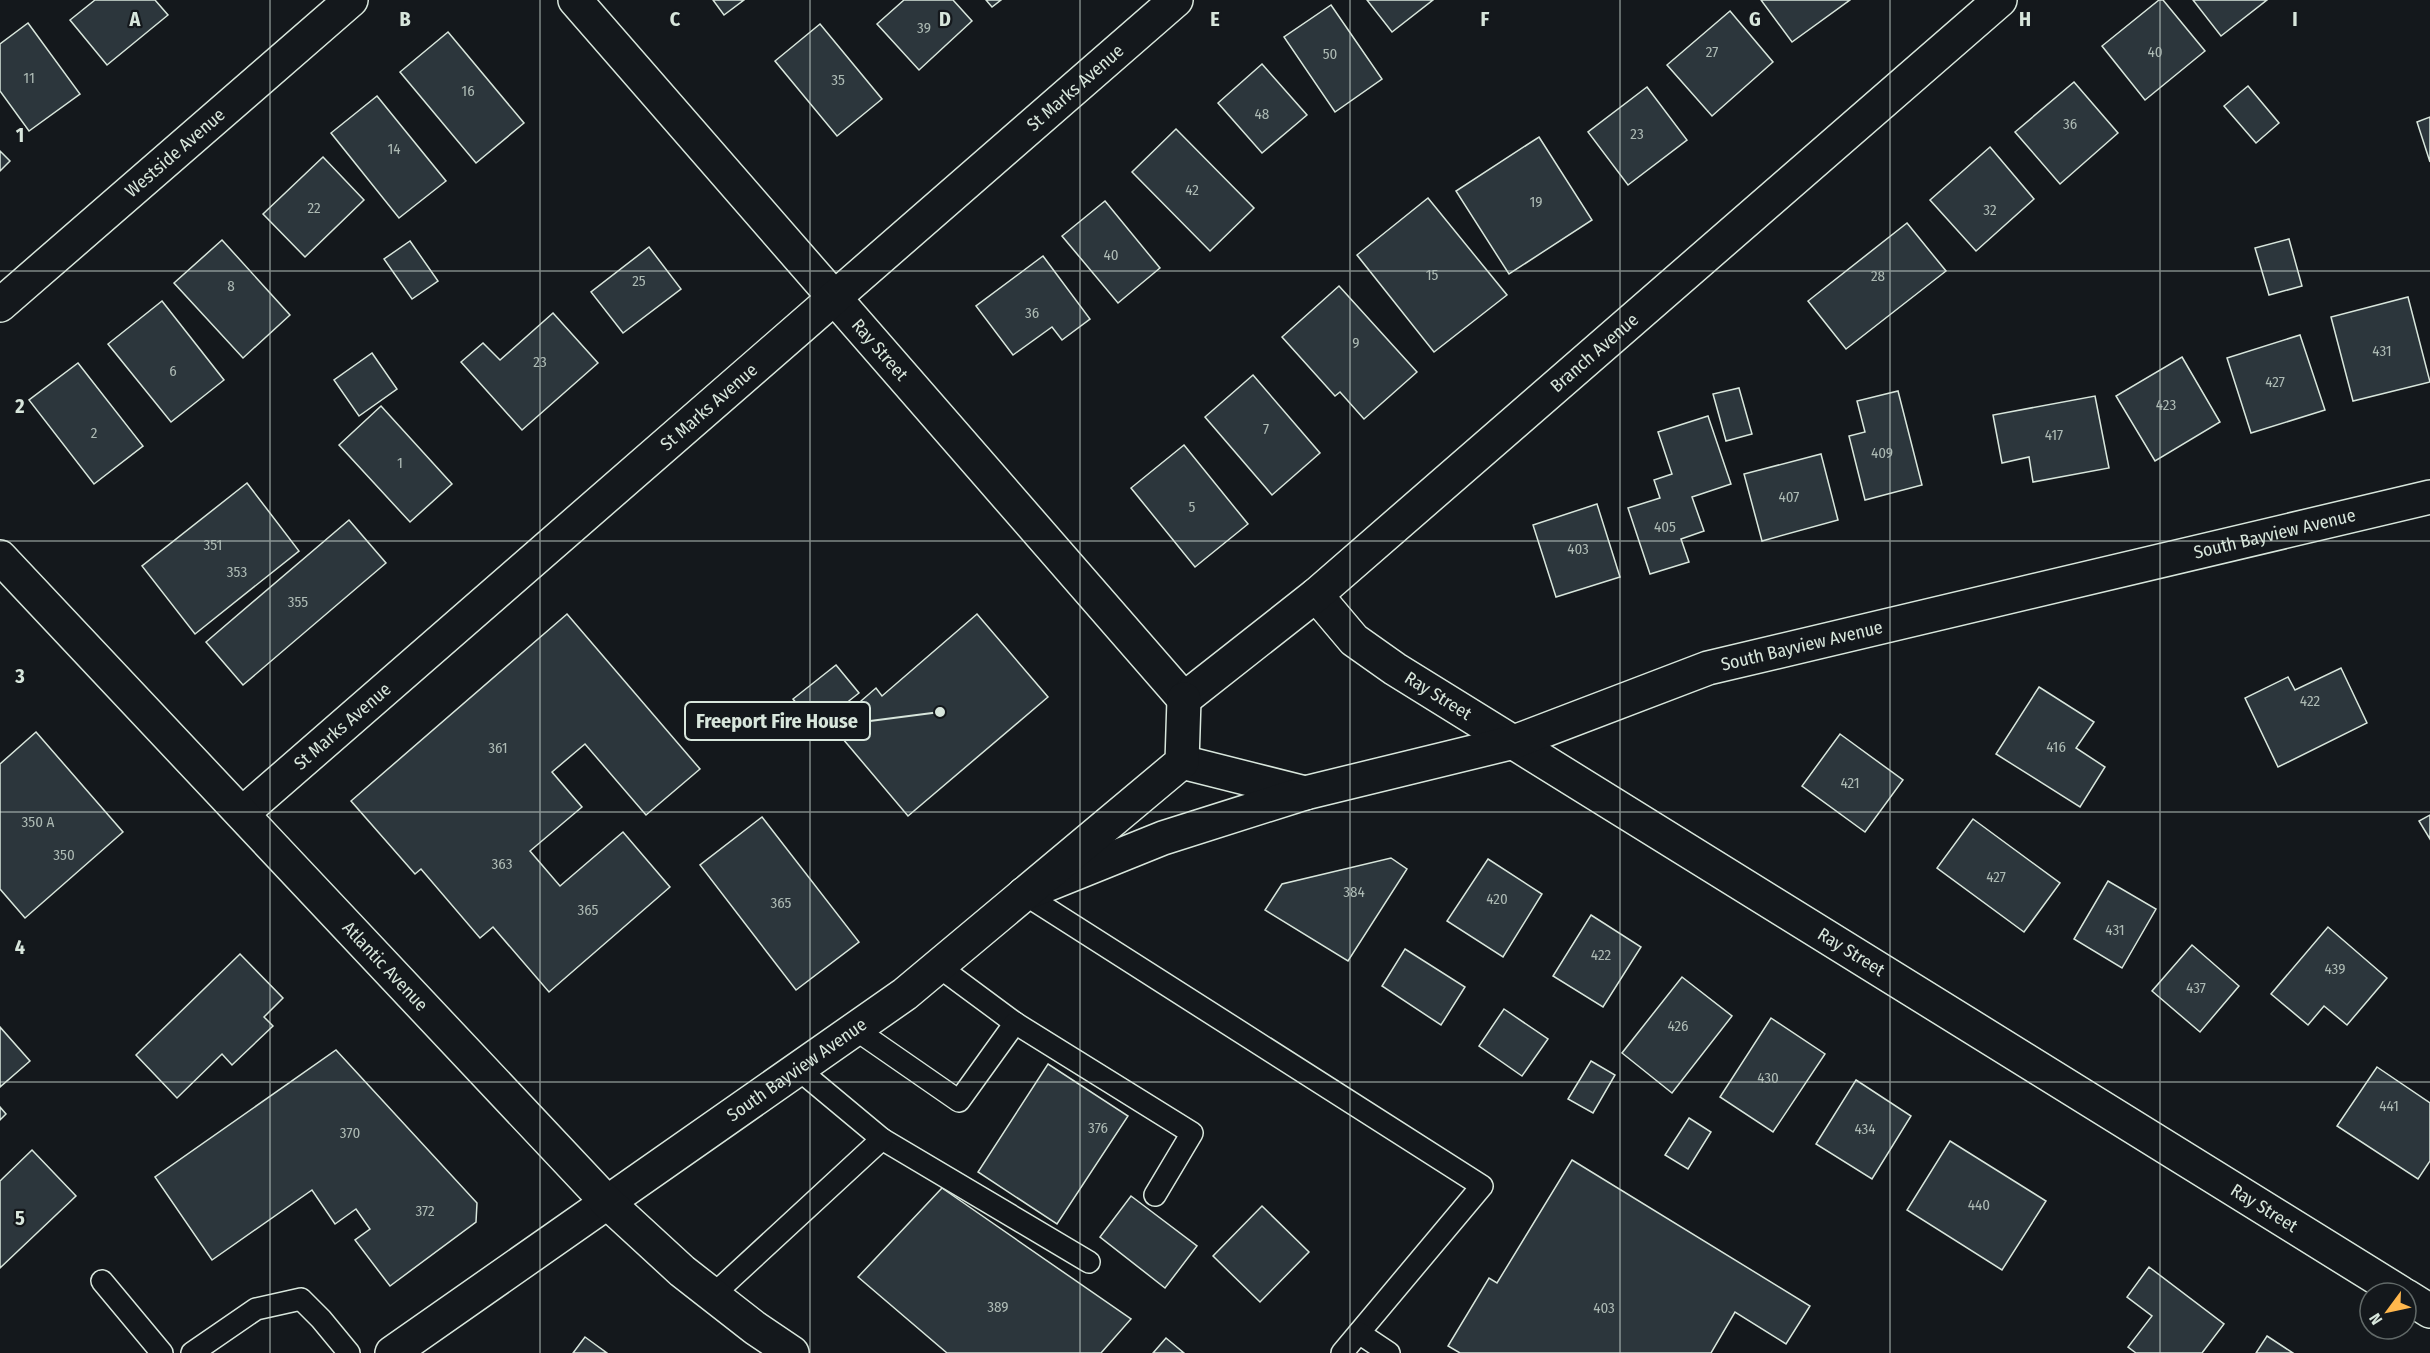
<svg xmlns="http://www.w3.org/2000/svg" width="2430" height="1353" font-family="'Fira Sans Condensed',sans-serif">
<rect width="100%" height="100%" fill="#14181c"/>
<!-- building -->
<g fill="#2c363c" stroke="#d8e6dc" stroke-width="1.5">
<path d="M 95,0 L 155,0 L 168,15 L 107,65 L 70,20 Z"/>
<path d="M 713,0 L 744,0 L 724,15 Z"/>
<path d="M 904,0 L 953,0 L 972,21 L 919,70 L 877,24 Z"/>
<path d="M 986,0 L 1001,0 L 992,7 Z"/>
<path d="M 1367,0 L 1433,0 L 1392,32 Z"/>
<path d="M 1761,0 L 1850,0 L 1792,42 Z"/>
<path d="M 2159,0 L 2163,0 L 2205,51 L 2145,100 L 2102,46 Z"/>
<path d="M 2193,0 L 2267,0 L 2221,36 Z"/>
<path d="M 1331,5 L 1382,79 L 1335,112 L 1284,37 Z"/>
<path d="M 1730,11 L 1773,62 L 1712,116 L 1667,65 Z"/>
<path d="M 28,23 L 80,94 L 29,131 L 0,91 L 0,44 Z"/>
<path d="M 820,24 L 882,99 L 837,136 L 775,61 Z"/>
<path d="M 448,32 L 524,123 L 476,163 L 400,72 Z"/>
<path d="M 1262,64 L 1307,115 L 1262,153 L 1218,103 Z"/>
<path d="M 2074,82 L 2118,133 L 2060,184 L 2015,132 Z"/>
<path d="M 2248,86 L 2279,123 L 2256,143 L 2224,106 Z"/>
<path d="M 1647,87 L 1687,140 L 1628,185 L 1588,132 Z"/>
<path d="M 377,96 L 446,181 L 399,218 L 331,133 Z"/>
<path d="M 2430,117 L 2430,162 L 2417,122 Z"/>
<path d="M 1176,129 L 1254,208 L 1210,251 L 1132,172 Z"/>
<path d="M 1539,137 L 1592,220 L 1509,274 L 1456,191 Z"/>
<path d="M 1990,147 L 2034,199 L 1976,251 L 1930,200 Z"/>
<path d="M 0,151 L 10,161 L 0,171 Z"/>
<path d="M 323,157 L 364,200 L 305,257 L 263,214 Z"/>
<path d="M 1428,198 L 1507,295 L 1434,352 L 1357,255 Z"/>
<path d="M 1105,201 L 1160,268 L 1118,303 L 1062,236 Z"/>
<path d="M 1907,223 L 1946,271 L 1846,349 L 1808,301 Z"/>
<path d="M 2289,239 L 2302,286 L 2269,295 L 2255,248 Z"/>
<path d="M 222,240 L 290,315 L 243,358 L 174,283 Z"/>
<path d="M 410,241 L 438,281 L 412,299 L 384,259 Z"/>
<path d="M 649,247 L 681,289 L 623,333 L 591,292 Z"/>
<path d="M 1043,256 L 1090,319 L 1062,340 L 1052,327 L 1013,355 L 976,306 Z"/>
<path d="M 1339,286 L 1417,372 L 1364,419 L 1340,392 L 1335,396 L 1282,337 Z"/>
<path d="M 2408,297 L 2430,382 L 2353,401 L 2331,317 Z"/>
<path d="M 162,301 L 224,380 L 171,422 L 108,344 Z"/>
<path d="M 553,313 L 598,363 L 522,430 L 461,362 L 483,343 L 500,360 Z"/>
<path d="M 2300,335 L 2325,410 L 2251,433 L 2227,358 Z"/>
<path d="M 372,353 L 397,389 L 359,416 L 334,380 Z"/>
<path d="M 2182,357 L 2220,422 L 2155,461 L 2116,396 Z"/>
<path d="M 78,363 L 143,446 L 94,484 L 29,400 Z"/>
<path d="M 1253,375 L 1320,453 L 1272,495 L 1205,417 Z"/>
<path d="M 1739,388 L 1752,434 L 1726,441 L 1713,394 Z"/>
<path d="M 1898,391 L 1922,485 L 1865,500 L 1849,436 L 1865,432 L 1857,401 Z"/>
<path d="M 2095,396 L 2109,468 L 2033,482 L 2029,457 L 2002,463 L 1993,415 Z"/>
<path d="M 381,406 L 452,484 L 410,522 L 339,445 Z"/>
<path d="M 1708,416 L 1731,484 L 1692,497 L 1704,531 L 1681,539 L 1689,562 L 1650,574 L 1628,508 L 1660,498 L 1654,480 L 1672,474 L 1658,432 Z"/>
<path d="M 1184,445 L 1248,524 L 1195,567 L 1131,488 Z"/>
<path d="M 1821,454 L 1838,520 L 1762,541 L 1744,474 Z"/>
<path d="M 247,483 L 299,551 L 195,634 L 142,566 Z"/>
<path d="M 1597,504 L 1620,577 L 1556,597 L 1533,525 Z"/>
<path d="M 349,520 L 386,563 L 243,685 L 206,642 Z"/>
<path d="M 567,614 L 700,769 L 646,815 L 585,744 L 552,772 L 582,807 L 530,851 L 560,886 L 623,832 L 670,887 L 549,992 L 493,927 L 480,938 L 421,869 L 415,874 L 351,801 Z"/>
<path d="M 977,614 L 1048,697 L 908,816 L 832,726 L 876,688 L 882,696 Z"/>
<path d="M 836,665 L 859,693 L 816,727 L 793,699 Z"/>
<path d="M 2341,668 L 2367,723 L 2278,767 L 2245,698 L 2288,677 L 2295,690 Z"/>
<path d="M 2039,687 L 2094,722 L 2076,748 L 2105,767 L 2080,807 L 1996,754 Z"/>
<path d="M 36,732 L 123,832 L 25,918 L 0,889 L 0,764 Z"/>
<path d="M 1840,734 L 1903,780 L 1865,832 L 1802,786 Z"/>
<path d="M 2430,815 L 2430,839 L 2419,821 Z"/>
<path d="M 762,817 L 859,942 L 796,990 L 700,865 Z"/>
<path d="M 1973,819 L 2060,883 L 2024,932 L 1937,868 Z"/>
<path d="M 1391,858 L 1407,869 L 1348,961 L 1265,910 L 1282,884 Z"/>
<path d="M 1488,859 L 1542,894 L 1503,957 L 1447,921 Z"/>
<path d="M 2108,881 L 2156,909 L 2122,968 L 2074,939 Z"/>
<path d="M 1591,915 L 1641,947 L 1603,1007 L 1553,976 Z"/>
<path d="M 2328,927 L 2387,978 L 2347,1025 L 2324,1006 L 2308,1025 L 2271,994 Z"/>
<path d="M 2192,945 L 2239,986 L 2200,1032 L 2152,991 Z"/>
<path d="M 1405,949 L 1465,987 L 1441,1025 L 1382,986 Z"/>
<path d="M 240,954 L 283,998 L 264,1017 L 273,1026 L 232,1065 L 222,1054 L 177,1098 L 136,1055 Z"/>
<path d="M 1682,977 L 1732,1016 L 1672,1093 L 1622,1053 Z"/>
<path d="M 1504,1009 L 1548,1039 L 1522,1076 L 1479,1046 Z"/>
<path d="M 1771,1018 L 1825,1054 L 1773,1132 L 1720,1097 Z"/>
<path d="M 0,1027 L 30,1061 L 0,1087 Z"/>
<path d="M 336,1050 L 477,1203 L 476,1222 L 390,1286 L 355,1240 L 370,1229 L 356,1209 L 335,1224 L 312,1190 L 212,1260 L 155,1177 Z"/>
<path d="M 1591,1061 L 1615,1075 L 1593,1113 L 1568,1099 Z"/>
<path d="M 1048,1064 L 1128,1116 L 1057,1224 L 978,1172 Z"/>
<path d="M 2377,1067 L 2430,1103 L 2430,1161 L 2418,1179 L 2337,1126 Z"/>
<path d="M 1856,1080 L 1911,1116 L 1872,1179 L 1816,1144 Z"/>
<path d="M 0,1107 L 6,1114 L 0,1120 Z"/>
<path d="M 1689,1118 L 1711,1132 L 1688,1169 L 1665,1155 Z"/>
<path d="M 1950,1141 L 2046,1201 L 2002,1270 L 1907,1210 Z"/>
<path d="M 32,1150 L 76,1196 L 0,1268 L 0,1181 Z"/>
<path d="M 1572,1160 L 1810,1306 L 1786,1344 L 1735,1312 L 1711,1353 L 1460,1353 L 1448,1346 L 1489,1278 L 1497,1283 Z"/>
<path d="M 942,1188 L 1131,1319 L 1101,1353 L 947,1353 L 858,1277 Z"/>
<path d="M 1131,1196 L 1197,1246 L 1165,1288 L 1100,1237 Z"/>
<path d="M 1262,1206 L 1309,1252 L 1260,1302 L 1213,1256 Z"/>
<path d="M 2149,1267 L 2224,1324 L 2202,1353 L 2136,1353 L 2128,1347 L 2152,1316 L 2127,1297 Z"/>
<path d="M 2267,1336 L 2293,1353 L 2256,1353 Z"/>
<path d="M 585,1337 L 607,1353 L 573,1353 Z"/>
<path d="M 1166,1338 L 1184,1353 L 1153,1353 Z"/>
</g>
<g fill="none" stroke-linecap="round" stroke-linejoin="round">
<!-- lane casing -->
<g stroke="#d8e6dc" stroke-width="24">
<g id="lane">
<path d="M 1024,894 L 1482,1186 L 1342,1353"/>
<path d="M 938,966 L 1015,1023"/>
<path d="M 855,1029 L 959,1101 L 1015,1023 L 1192,1133 L 1155,1195"/>
<path d="M 882,1139 L 1089,1262"/>
<path d="M 102,1281 L 162,1353"/>
<path d="M 713,1295 L 882,1139 L 798,1069"/>
<path d="M 1359,1333 L 1389,1353"/>
<path d="M 192,1353 L 256,1309 L 301,1299 L 321,1319 L 349,1353"/>
</g>
</g>
<!-- street casing -->
<g stroke="#d8e6dc" stroke-width="36">
<g id="street">
<path id="s1" d="M 575,0 L 1184,699"/>
<path id="s2" d="M 0,305 L 351,0"/>
<path id="s3" d="M 1316,595 L 1354,640 L 1395,669 L 2401,1293"/>
<path id="s4" d="M 1184,699 L 1316,595 L 2000,0"/>
<path d="M 1182,762 L 1305,793"/>
<path id="s5" d="M 243,813 L 1176,0"/>
<path id="s6" d="M 1024,894 L 1163,838 L 1305,793 L 1514,742 L 1708,668 L 2430,497"/>
<path d="M 2406,1296 L 2430,1311"/>
<path id="s7" d="M 392,1353 L 905,994 L 1182,762 L 1184,699"/>
</g>
</g>
<!-- secondary casing -->
<g stroke="#d8e6dc" stroke-width="36">
<g id="secondary">
<path id="s8" d="M 0,557 L 607,1202 L 682,1271 L 755,1328 L 792,1353"/>
</g>
</g>
<!-- lane -->
<use href="#lane" stroke="#14181c" stroke-width="21"/>
<!-- street -->
<use href="#street" stroke="#14181c" stroke-width="33"/>
<!-- secondary -->
<use href="#secondary" stroke="#14181c" stroke-width="33"/>
</g>
<!-- grid -->
<path fill="none" stroke="#d8e6dc" stroke-width="1.5" stroke-opacity="0.55" d="M 270,0 L 270,1353M 540,0 L 540,1353M 810,0 L 810,1353M 1080,0 L 1080,1353M 1350,0 L 1350,1353M 1620,0 L 1620,1353M 1890,0 L 1890,1353M 2160,0 L 2160,1353M 0,271 L 2430,271M 0,541 L 2430,541M 0,812 L 2430,812M 0,1082 L 2430,1082"/>
<g text-anchor="middle" stroke-width="4.5" stroke-linejoin="round" paint-order="stroke">
<!-- number labels -->
<g font-size="15" fill="#adbab4">
<text x="924" y="33">39</text>
<text x="1712" y="57">27</text>
<text x="2155" y="57">40</text>
<text x="1330" y="59">50</text>
<text x="29" y="83">11</text>
<text x="838" y="85">35</text>
<text x="468" y="96">16</text>
<text x="1262" y="119">48</text>
<text x="2070" y="129">36</text>
<text x="1637" y="139">23</text>
<text x="394" y="154">14</text>
<text x="1192" y="195">42</text>
<text x="1536" y="207">19</text>
<text x="314" y="213">22</text>
<text x="1990" y="215">32</text>
<text x="1111" y="260">40</text>
<text x="1432" y="280">15</text>
<text x="1878" y="281">28</text>
<text x="639" y="286">25</text>
<text x="231" y="291">8</text>
<text x="1032" y="318">36</text>
<text x="1356" y="348">9</text>
<text x="2382" y="356">431</text>
<text x="540" y="367">23</text>
<text x="173" y="376">6</text>
<text x="2275" y="387">427</text>
<text x="2166" y="410">423</text>
<text x="1266" y="434">7</text>
<text x="94" y="438">2</text>
<text x="2054" y="440">417</text>
<text x="1882" y="458">409</text>
<text x="400" y="468">1</text>
<text x="1789" y="502">407</text>
<text x="1192" y="512">5</text>
<text x="1665" y="532">405</text>
<text x="213" y="550">351</text>
<text x="1578" y="554">403</text>
<text x="237" y="577">353</text>
<text x="298" y="607">355</text>
<text x="2310" y="706">422</text>
<text x="2056" y="752">416</text>
<text x="498" y="753">361</text>
<text x="1850" y="788">421</text>
<text x="38" y="827">350 A</text>
<text x="64" y="860">350</text>
<text x="502" y="869">363</text>
<text x="1996" y="882">427</text>
<text x="1354" y="897">384</text>
<text x="1497" y="904">420</text>
<text x="781" y="908">365</text>
<text x="588" y="915">365</text>
<text x="2115" y="935">431</text>
<text x="1601" y="960">422</text>
<text x="2335" y="974">439</text>
<text x="2196" y="993">437</text>
<text x="1678" y="1031">426</text>
<text x="1768" y="1083">430</text>
<text x="2389" y="1111">441</text>
<text x="1098" y="1133">376</text>
<text x="1865" y="1134">434</text>
<text x="350" y="1138">370</text>
<text x="1979" y="1210">440</text>
<text x="425" y="1216">372</text>
<text x="998" y="1312">389</text>
<text x="1604" y="1313">403</text>
</g>
<!-- street labels -->
<g font-size="18" fill="#d8e6dc" stroke="#14181c">
<text dy="6" stroke="none"><textPath href="#s5" startOffset="1104">St Marks Avenue</textPath></text>
<text dy="6" stroke="none"><textPath href="#s2" startOffset="232">Westside Avenue</textPath></text>
<text dy="6" stroke="none"><textPath href="#s1" startOffset="464">Ray Street</textPath></text>
<text dy="6" stroke="none"><textPath href="#s4" startOffset="537">Branch Avenue</textPath></text>
<text dy="6" stroke="none"><textPath href="#s5" startOffset="618">St Marks Avenue</textPath></text>
<text dy="6" stroke="none"><textPath href="#s6" startOffset="1304">South Bayview Avenue</textPath></text>
<text dy="6" stroke="none"><textPath href="#s6" startOffset="818">South Bayview Avenue</textPath></text>
<text dy="6" stroke="none"><textPath href="#s3" startOffset="160">Ray Street</textPath></text>
<text dy="6" stroke="none"><textPath href="#s5" startOffset="132">St Marks Avenue</textPath></text>
<text dy="6" stroke="none"><textPath href="#s3" startOffset="646">Ray Street</textPath></text>
<text dy="6" stroke="none"><textPath href="#s8" startOffset="562">Atlantic Avenue</textPath></text>
<text dy="6" stroke="none"><textPath href="#s7" startOffset="494">South Bayview Avenue</textPath></text>
<text dy="6" stroke="none"><textPath href="#s3" startOffset="1132">Ray Street</textPath></text>
</g>
</g>
<g font-size="20" text-anchor="middle" font-weight="bold" fill="#d8e6dc" stroke="#14181c" stroke-width="4.5" stroke-linejoin="round" paint-order="stroke">
<text x="135" y="26">A</text>
<text x="405" y="26">B</text>
<text x="675" y="26">C</text>
<text x="945" y="26">D</text>
<text x="1215" y="26">E</text>
<text x="1485" y="26">F</text>
<text x="1755" y="26">G</text>
<text x="2025" y="26">H</text>
<text x="2295" y="26">I</text>
<text x="20" y="142">1</text>
<text x="20" y="413">2</text>
<text x="20" y="683">3</text>
<text x="20" y="954">4</text>
<text x="20" y="1225">5</text>
</g>
<!-- callouts -->
<path fill="none" stroke="#d8e6dc" stroke-width="2" d="M940 712L870 721"/>
<circle fill="#d8e6dc" stroke="#14181c" stroke-width="2" cx="940" cy="712" r="6"/>
<rect fill="#14181c" stroke="#d8e6dc" stroke-width="2" x="685" y="702" width="185" height="38" rx="6"/>
<g font-size="20" text-anchor="middle" font-weight="bold" fill="#d8e6dc">
<text x="777" y="728">Freeport Fire House</text>
</g>
<!-- north arrow -->
<g transform="translate(2388 1311) rotate(237)"><circle r="28" fill="#14181c" stroke="#626a69" stroke-width="1.5"/>
<path d="M0-4.5L10 22L0 15L-10 22Z" fill="#ffb74d"/>
<text y="-9" font-size="16" font-weight="bold" text-anchor="middle" fill="#d8e6dc">N</text>
</g>
</svg>
